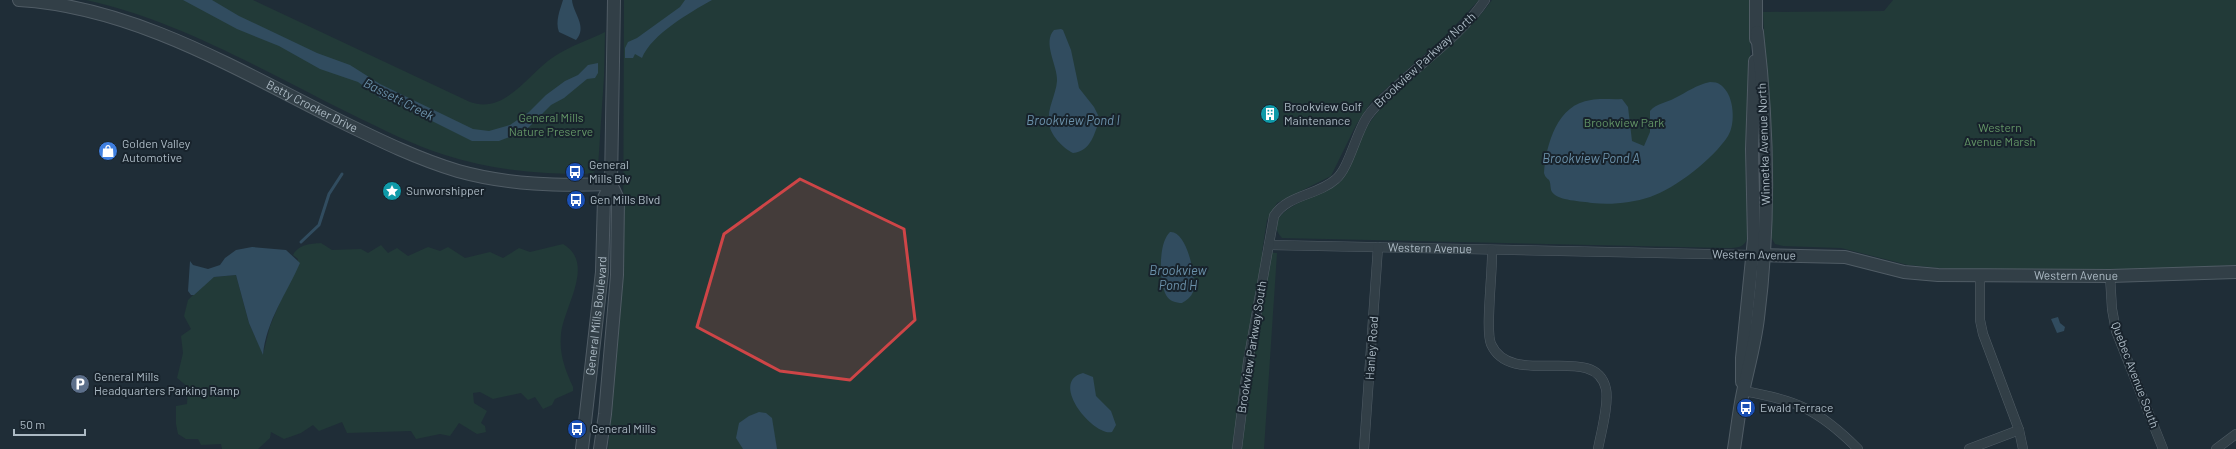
<svg xmlns="http://www.w3.org/2000/svg" width="2236" height="449" font-family="Barlow,sans-serif">
<rect width="100%" height="100%" fill="#1f2d37"/>
<!-- green -->
<g fill="#223a38">
<path d="M 86,0 L 253,0 L 470,102 C 506,115 529,72 555,56 C 570,46 589,40 605,32 L 604,76 L 598,167 L 593,173 L 585,174 C 538,174 491,170 445,155 C 413,145 382,129 351,114 C 268,73 176,19 86,0 Z"/>
<path d="M 624,0 L 1479,0 L 1444,37 L 1371,102 L 1356,125 L 1331,176 L 1277,203 L 1267,220 L 1262,252 L 1277,253 L 1264,449 L 608,449 L 623,283 Z"/>
<path d="M 1492,0 L 1751,0 L 1748,235 C 1746,248 1737,248 1726,248 L 1282,238 C 1256,210 1326,195 1340,182 C 1348,174 1351,160 1356,149 C 1361,137 1368,124 1377,113 C 1411,71 1461,45 1492,0 Z"/>
<path d="M 1893,0 L 2236,0 L 2236,265 L 2138,270 L 1960,270 L 1908,265 L 1841,248 L 1783,246 L 1775,244 L 1770,235 L 1770,150 L 1763,12 L 1884,11 Z"/>
<path d="M 321,243 L 332,250 L 361,249 L 368,253 L 381,245 L 388,253 L 397,248 L 408,256 L 428,247 L 440,251 L 448,247 L 465,258 L 490,252 L 503,258 L 519,248 L 530,252 L 563,244 C 596,263 564,306 561,334 C 559,354 565,369 573,387 L 573,391 L 555,399 L 552,405 L 543,409 L 535,397 L 528,400 L 521,393 L 493,399 L 480,392 L 473,393 L 474,403 L 487,411 L 481,423 L 485,426 L 486,432 L 477,434 L 459,423 L 450,436 L 440,434 L 416,439 L 411,431 L 347,433 L 342,422 L 319,431 L 313,425 L 301,433 L 284,439 L 271,432 L 270,438 L 258,449 L 222,449 L 221,444 L 201,445 L 198,439 L 186,439 L 178,434 L 176,424 L 176,406 L 187,404 L 188,387 L 177,378 L 183,353 L 181,336 L 191,329 L 184,316 L 188,300 L 201,287 L 214,277 L 236,275 L 249,323 L 263,354 L 270,326 L 298,259 L 293,255 C 299,244 310,244 321,243 Z"/>
</g>
<!-- water -->
<g fill="#314c5f">
<path d="M 183,0 L 212,0 L 239,16 L 317,53 L 350,65 L 380,84 L 473,129 L 489,131 L 510,125 L 529,112 L 546,95 L 565,81 L 578,75 L 588,65 L 598,63 L 598,73 L 595,78 L 587,79 L 564,98 L 551,105 L 529,127 L 517,134 L 499,141 L 472,141 L 400,105 L 380,98 L 358,82 L 320,69 L 279,46 L 237,29 Z"/>
<path d="M 563,0 L 572,0 C 573,13 588,27 576,40 L 559,32 C 555,21 560,10 563,0 Z"/>
<path d="M 685,0 L 712,0 C 689,13 652,34 642,58 L 635,54 L 633,58 L 625,58 L 625,48 L 628,42 L 637,38 L 680,7 Z"/>
<path d="M 1061,29 L 1063,30 L 1071,50 L 1079,88 L 1094,107 L 1100,119 C 1094,133 1092,151 1073,153 C 1063,148 1050,135 1049,123 C 1047,108 1056,95 1057,81 C 1058,66 1042,43 1054,30 Z"/>
<path d="M 1710,82 C 1719,82 1722,85 1727,92 C 1734,103 1735,125 1728,136 C 1713,159 1676,188 1650,197 C 1632,203 1611,205 1592,203 C 1582,201 1558,201 1552,192 C 1550,189 1551,183 1549,180 C 1547,178 1545,177 1544,173 C 1546,145 1557,104 1591,100 C 1601,98 1612,100 1622,99 L 1628,107 L 1632,141 L 1644,146 L 1650,132 L 1650,111 C 1657,103 1666,103 1675,98 C 1687,92 1696,85 1710,82 Z"/>
<path d="M 1170,232 C 1187,230 1197,279 1193,292 C 1191,297 1187,300 1182,303 C 1176,303 1169,301 1166,295 C 1159,282 1158,243 1170,232 Z"/>
<path d="M 252,247 L 286,250 L 300,263 C 287,293 266,321 263,355 L 249,323 L 236,275 L 214,277 L 194,295 L 191,295 L 188,291 L 190,261 L 193,265 L 208,269 L 220,265 L 225,258 L 236,250 Z"/>
<path d="M 2058,317 L 2060,323 L 2065,327 L 2064,331 L 2057,333 L 2051,319 Z"/>
<path d="M 1083,373 L 1093,377 L 1096,396 L 1111,411 L 1116,425 L 1112,432 C 1094,437 1048,382 1083,373 Z"/>
<path d="M 759,412 L 766,413 L 772,418 L 777,449 L 743,449 L 736,438 L 739,423 L 749,416 Z"/>
</g>
<g fill="none" stroke-linecap="round" stroke-linejoin="round">
<!-- stream -->
<path stroke="#314c5f" stroke-width="3" d="M 301,242 L 319,225 L 329,194 L 342,174"/>
<!-- minor casing -->
<g stroke="#505c65" stroke-width="10">
<g id="minor">
<path id="s1" d="M 1269,245 L 1753,255"/>
<path d="M 1492,250 C 1493,270 1485,330 1491,344 C 1511,390 1596,341 1606,389 C 1609,404 1601,433 1598,449"/>
<path d="M 1980,276 L 1980,320 L 1983,334 L 2019,430 L 2023,449"/>
<path d="M 2110,276 L 2112,309 L 2116,331 L 2163,449"/>
<path d="M 1743,391 C 1797,400 1819,410 1858,449"/>
<path d="M 1237,449 L 1248,362 L 1274,216 C 1288,194 1317,196 1336,179 C 1349,168 1356,133 1367,117 C 1375,105 1386,96 1396,87 C 1427,58 1462,34 1485,0"/>
<path d="M 1364,449 L 1378,247"/>
<path d="M 1969,449 L 2019,430"/>
<path d="M 2216,449 L 2236,434"/>
</g>
</g>
<!-- tertiary casing -->
<g stroke="#505c65" stroke-width="14">
<g id="tertiary">
<path id="s2" d="M 19,0 C 136,7 241,72 344,123 C 381,141 418,159 458,171 C 508,185 559,186 611,184"/>
<path d="M 1756,39 L 1756,0"/>
<path id="s3" d="M 1753,255 L 1845,257 L 1904,272 L 1938,275 L 2110,276 L 2236,272"/>
<path d="M 1742,382 L 1742,358 L 1754,239 L 1752,149 L 1755,61"/>
<path id="s4" d="M 582,449 L 602,272 L 604,198 L 611,184"/>
<path d="M 600,449 L 605,414 L 617,275 L 618,199 L 611,184 L 614,0"/>
<path d="M 1734,449 C 1737,430 1739,411 1743,392 C 1748,368 1755,344 1758,318 C 1770,223 1768,127 1757,32"/>
</g>
</g>
<!-- minor -->
<use href="#minor" stroke="#323f47" stroke-width="9"/>
<!-- tertiary -->
<use href="#tertiary" stroke="#323f47" stroke-width="12"/>
</g>
<!-- marked area -->
<path fill="#ce4547" fill-opacity="0.2" stroke="#ce4547" stroke-width="3" stroke-linejoin="round" d="M 800,179 L 904,229 L 915,320 L 850,380 L 780,371 L 697,327 L 724,234 Z"/>
<!-- icons -->
<defs>
<g id="building-disc" transform="scale(1)"><circle r="9.5" fill="#0f9aa8" stroke="#18232c"/><path d="M-4-6H4V6H1V3H-1V6H-4ZM-2.5-4.3h1.7v1.8h-1.7ZM.8-4.3h1.7v1.8H.8ZM-2.5-1h1.7V.8h-1.7ZM.8-1h1.7V.8H.8Z" fill="#fff"/></g>
<g id="shop-disc" transform="scale(1)"><circle r="9.5" fill="#3f7fe0" stroke="#18232c"/><path d="M-5-2.5h2.3a2.7 3.5 0 0 1 5.4 0H5L5.5 6h-11ZM-1.5-2.5h3a1.5 2.3 0 0 0-3 0Z" fill="#fff"/></g>
<g id="bus-disc" transform="scale(1)"><circle r="9.5" fill="#1a4fb4" stroke="#18232c"/><path d="M-5-6H5V4H4V6H2V4H-2V6H-4V4H-5ZM-3.5-4V0h7V-4ZM-3.5 1.2v1.5H-2V1.2ZM2 1.2v1.5H3.5V1.2Z" fill="#fff"/></g>
<g id="sight-disc" transform="scale(1)"><circle r="9.5" fill="#0f9aa8" stroke="#18232c"/><path d="M0-6L1.8-2.2L6-1.7L2.9 1.2L3.7 5.4L0 3.3L-3.7 5.4L-2.9 1.2L-6-1.7L-1.8-2.2Z" fill="#fff"/></g>
<g id="parking-disc" transform="scale(1)"><circle r="9.5" fill="#5c6f8a" stroke="#18232c"/><path d="M-3.5-5.5H1a3.5 3.5 0 0 1 0 7H-1V5.5H-3.5ZM-1-3.4V-.6H.8a1.4 1.4 0 0 0 0-2.8Z" fill="#fff"/></g>
</defs>
<g fill-rule="evenodd">
<use href="#building-disc" x="1270" y="114"/>
<use href="#shop-disc" x="108" y="151"/>
<use href="#bus-disc" x="575" y="172"/>
<use href="#sight-disc" x="392" y="191"/>
<use href="#bus-disc" x="576" y="200"/>
<use href="#parking-disc" x="80" y="384"/>
<use href="#bus-disc" x="1746" y="408"/>
<use href="#bus-disc" x="577" y="429"/>
</g>
<g text-anchor="middle" stroke-width="4" stroke-linejoin="round" paint-order="stroke">
<!-- street labels -->
<g font-size="12" fill="#acbac4" stroke="#18232c">
<text transform="translate(1425 60) rotate(-43)" y="4">Brookview Parkway North</text>
<text dy="4" stroke="none"><textPath href="#s2" startOffset="314">Betty Crocker Drive</textPath></text>
<text transform="translate(1764 144) rotate(-92)" y="4">Winnetka Avenue North</text>
<text dy="4" stroke="none"><textPath href="#s1" startOffset="161">Western Avenue</textPath></text>
<text transform="translate(1754 255) rotate(1)" y="4">Western Avenue</text>
<text dy="4" stroke="none"><textPath href="#s3" startOffset="325">Western Avenue</textPath></text>
<text dy="4" stroke="none"><textPath href="#s4" startOffset="134">General Mills Boulevard</textPath></text>
<text transform="translate(1252 347) rotate(-81)" y="4">Brookview Parkway South</text>
<text transform="translate(1372 348) rotate(-86)" y="4">Hanley Road</text>
<text transform="translate(2135 375) rotate(69)" y="4">Quebec Avenue South</text>
</g>
<!-- poi labels -->
<g font-size="12" fill="#acbac4" stroke="#18232c" text-anchor="start">
<text x="1284" y="111">Brookview Golf<tspan x="1284" dy="14">Maintenance</tspan></text>
<text x="122" y="148">Golden Valley<tspan x="122" dy="14">Automotive</tspan></text>
<text x="589" y="169">General<tspan x="589" dy="14">Mills Blv</tspan></text>
<text x="406" y="195">Sunworshipper</text>
<text x="590" y="204">Gen Mills Blvd</text>
<text x="94" y="381">General Mills<tspan x="94" dy="14">Headquarters Parking Ramp</tspan></text>
<text x="1760" y="412">Ewald Terrace</text>
<text x="591" y="433">General Mills</text>
</g>
<!-- park labels -->
<g font-size="12" fill="#639566" stroke="#18232c">
<text x="551" y="122">General Mills<tspan x="551" dy="14">Nature Preserve</tspan></text>
<text x="1624" y="127">Brookview Park</text>
<text x="2000" y="132">Western<tspan x="2000" dy="14">Avenue Marsh</tspan></text>
</g>
<!-- water labels -->
<g font-size="13" font-style="italic" fill="#6b91aa" stroke="#18232c">
<text transform="translate(399 99) rotate(27)" y="5">Bassett Creek</text>
<text x="1073" y="125">Brookview Pond I</text>
<text x="1591" y="163">Brookview Pond A</text>
<text x="1178" y="275">Brookview<tspan x="1178" dy="15">Pond H</tspan></text>
</g>
</g>
<!-- scale -->
<path d="M14 429v6h71v-6" fill="none" stroke="#acbac4" stroke-width="2"/>
<text x="20" y="429" font-size="12" fill="#acbac4" stroke="#18232c" stroke-width="3" paint-order="stroke">50 m</text>
</svg>
